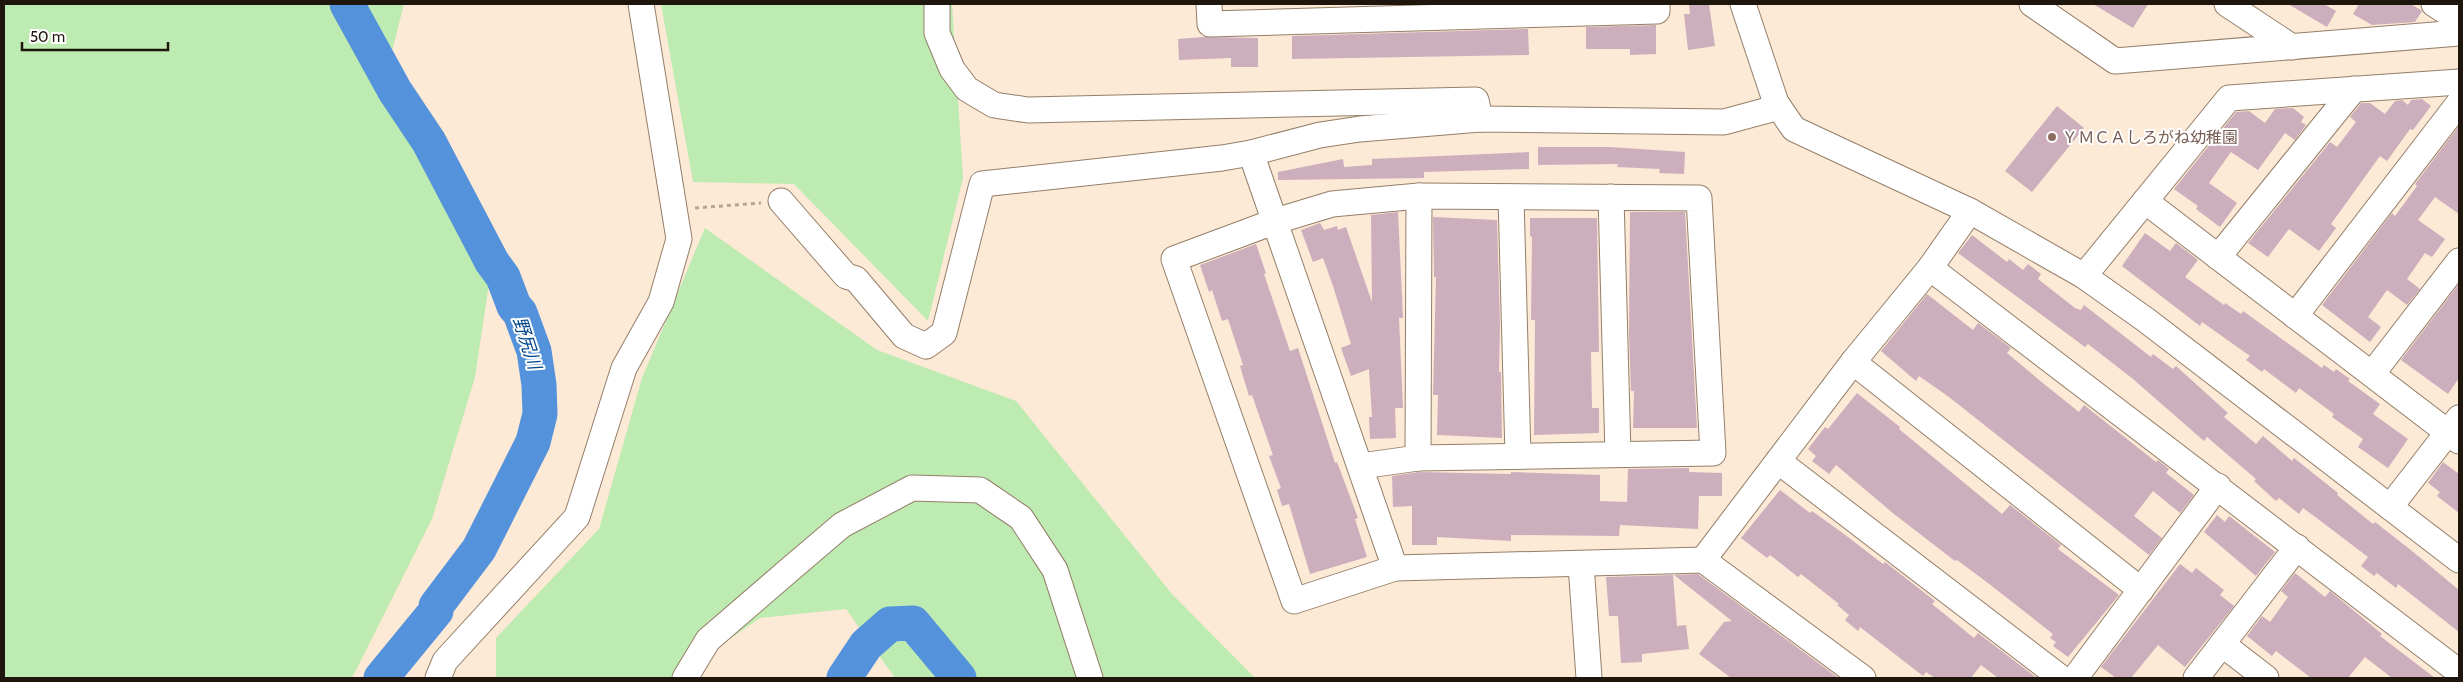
<svg xmlns="http://www.w3.org/2000/svg" width="2463" height="682" font-family="Cabin,'Noto Sans JP',sans-serif">
<rect width="100%" height="100%" fill="#fce9d6"/>
<!-- green -->
<g fill="#bdebb1">
<path d="M 4,4 L 404,4 L 392,51 L 407,126 L 493,257 L 475,377 L 432,519 L 352,678 L 4,678 Z"/>
<path d="M 661,4 L 952,4 L 963,178 L 928,321 L 794,184 L 693,182 Z"/>
<path d="M 705,228 L 877,350 L 1016,401 L 1172,594 L 1255,678 L 895,678 L 846,609 L 760,618 L 673,678 L 496,678 L 496,638 L 599,529 L 642,378 Z"/>
</g>
<g fill="none" stroke-linecap="round" stroke-linejoin="round">
<!-- river -->
<g stroke="#5492db" stroke-width="35">
<path d="M 347,4 L 395,91 L 429,142 L 492,262 L 503,277 L 514,306 L 520,313 L 534,351 L 539,385 L 540,414 L 533,442 L 479,549 L 436,606 L 436,611 L 381,678"/>
<path d="M 844,678 L 866,645 L 890,624 L 913,623 L 959,678"/>
</g>
</g>
<!-- building -->
<g fill="#cdaebc">
<path d="M 1689,4 L 1709,4 L 1715,46 L 1688,50 L 1684,14 L 1690,14 Z"/>
<path d="M 2093,4 L 2148,4 L 2133,28 Z"/>
<path d="M 2288,4 L 2324,4 L 2336,11 L 2327,27 Z"/>
<path d="M 2359,4 L 2411,4 L 2422,11 L 2415,22 L 2372,25 L 2353,14 Z"/>
<path d="M 1656,25 L 1656,54 L 1630,55 L 1630,49 L 1586,49 L 1586,27 Z"/>
<path d="M 1528,29 L 1529,55 L 1292,59 L 1292,36 Z"/>
<path d="M 1203,37 L 1258,38 L 1258,67 L 1231,67 L 1231,58 L 1179,60 L 1178,39 Z"/>
<path d="M 2422,99 L 2431,106 L 2413,130 L 2410,129 L 2387,161 L 2380,156 L 2331,224 L 2336,228 L 2319,251 L 2289,229 L 2268,257 L 2248,243 L 2330,142 L 2337,147 L 2356,122 L 2350,117 L 2361,103 L 2370,103 L 2385,114 L 2395,101 L 2402,100 L 2408,105 L 2411,100 Z"/>
<path d="M 2057,106 L 2084,128 L 2032,192 L 2005,171 Z"/>
<path d="M 2293,108 L 2304,117 L 2301,122 L 2306,125 L 2295,140 L 2285,133 L 2258,170 L 2231,152 L 2209,183 L 2237,203 L 2220,227 L 2196,209 L 2198,206 L 2174,189 L 2236,112 L 2249,111 L 2265,123 L 2275,109 Z"/>
<path d="M 2459,126 L 2459,214 L 2435,197 L 2418,220 L 2445,239 L 2432,257 L 2425,253 L 2407,279 L 2420,289 L 2407,305 L 2387,290 L 2368,317 L 2381,327 L 2370,342 L 2322,305 L 2392,213 L 2395,216 L 2417,186 L 2415,184 Z"/>
<path d="M 1538,147 L 1609,147 L 1685,152 L 1684,174 L 1659,173 L 1660,169 L 1617,167 L 1618,164 L 1538,165 Z"/>
<path d="M 1529,152 L 1529,169 L 1424,172 L 1424,178 L 1278,180 L 1278,172 L 1343,159 L 1344,167 L 1372,165 L 1372,159 Z"/>
<path d="M 1398,212 L 1403,318 L 1399,318 L 1403,408 L 1395,408 L 1396,438 L 1370,439 L 1369,417 L 1372,417 L 1369,369 L 1351,376 L 1341,348 L 1351,344 L 1333,286 L 1323,258 L 1313,262 L 1301,230 L 1320,223 L 1324,230 L 1337,226 L 1338,230 L 1346,227 L 1372,302 L 1371,215 Z"/>
<path d="M 1630,212 L 1685,212 L 1697,428 L 1633,428 L 1634,391 L 1631,391 L 1629,334 Z"/>
<path d="M 1433,217 L 1497,220 L 1500,323 L 1499,372 L 1501,372 L 1502,438 L 1437,435 L 1438,395 L 1433,395 L 1436,277 L 1434,277 Z"/>
<path d="M 1530,218 L 1597,218 L 1599,352 L 1591,352 L 1592,408 L 1599,408 L 1599,433 L 1534,435 L 1535,320 L 1531,320 L 1532,237 L 1530,236 Z"/>
<path d="M 2145,233 L 2170,251 L 2176,243 L 2198,260 L 2185,277 L 2224,305 L 2225,303 L 2241,314 L 2243,311 L 2322,368 L 2324,365 L 2334,372 L 2336,369 L 2350,379 L 2348,381 L 2380,404 L 2373,414 L 2408,439 L 2388,468 L 2358,447 L 2363,439 L 2332,417 L 2334,414 L 2299,388 L 2296,393 L 2264,369 L 2262,372 L 2246,360 L 2250,356 L 2202,322 L 2200,326 L 2122,266 Z"/>
<path d="M 1972,235 L 2007,262 L 2009,259 L 2023,270 L 2028,264 L 2041,274 L 2038,279 L 2075,308 L 2081,310 L 2084,305 L 2151,357 L 2153,354 L 2173,369 L 2176,366 L 2228,413 L 2224,417 L 2256,444 L 2263,436 L 2292,461 L 2294,458 L 2338,493 L 2337,495 L 2373,524 L 2375,522 L 2412,551 L 2459,590 L 2459,632 L 2398,584 L 2396,588 L 2377,573 L 2374,576 L 2361,566 L 2368,557 L 2318,519 L 2303,508 L 2299,514 L 2279,498 L 2276,501 L 2254,481 L 2256,479 L 2207,437 L 2204,441 L 2133,379 L 2088,344 L 2085,347 L 1958,253 Z"/>
<path d="M 1256,244 L 1266,273 L 1264,274 L 1290,351 L 1298,348 L 1335,463 L 1337,462 L 1358,518 L 1355,519 L 1367,557 L 1310,574 L 1289,504 L 1282,506 L 1277,490 L 1281,488 L 1269,456 L 1273,455 L 1252,395 L 1249,396 L 1240,366 L 1243,365 L 1228,319 L 1222,321 L 1212,290 L 1209,292 L 1200,265 Z"/>
<path d="M 2459,284 L 2459,378 L 2448,394 L 2401,360 Z"/>
<path d="M 1927,294 L 1973,330 L 1978,323 L 1998,338 L 2011,348 L 2007,353 L 2044,384 L 2079,412 L 2084,405 L 2156,462 L 2158,460 L 2169,469 L 2166,473 L 2194,495 L 2180,513 L 2153,491 L 2134,516 L 2162,538 L 2149,555 L 1949,397 L 1919,376 L 1916,381 L 1881,351 Z"/>
<path d="M 1857,393 L 1900,427 L 1899,429 L 2002,514 L 2010,505 L 2061,545 L 2058,549 L 2119,595 L 2068,657 L 2053,646 L 2056,642 L 2050,638 L 2053,634 L 1988,583 L 1957,560 L 1955,561 L 1894,514 L 1836,465 L 1829,474 L 1812,461 L 1816,456 L 1808,449 L 1825,427 L 1828,429 Z"/>
<path d="M 2443,462 L 2459,474 L 2459,513 L 2437,496 L 2440,492 L 2428,483 Z"/>
<path d="M 1689,468 L 1689,472 L 1722,473 L 1722,496 L 1699,496 L 1698,529 L 1620,525 L 1619,536 L 1511,535 L 1511,541 L 1437,537 L 1437,545 L 1412,545 L 1412,506 L 1393,507 L 1392,476 L 1419,472 L 1511,474 L 1511,472 L 1600,475 L 1600,501 L 1627,502 L 1628,469 Z"/>
<path d="M 1780,490 L 1810,513 L 1812,511 L 1844,534 L 1883,564 L 1885,562 L 1935,601 L 1932,604 L 1974,638 L 1978,633 L 2037,678 L 1998,678 L 1981,665 L 1971,678 L 1935,678 L 1926,672 L 1923,676 L 1860,627 L 1858,631 L 1845,620 L 1849,615 L 1837,605 L 1839,604 L 1801,574 L 1798,577 L 1770,555 L 1767,558 L 1741,538 Z"/>
<path d="M 2217,515 L 2225,522 L 2229,516 L 2275,552 L 2256,576 L 2204,532 Z"/>
<path d="M 2180,564 L 2192,573 L 2196,568 L 2224,590 L 2220,595 L 2234,606 L 2185,667 L 2158,645 L 2131,678 L 2116,678 L 2101,667 Z"/>
<path d="M 2295,573 L 2325,597 L 2330,591 L 2382,634 L 2380,636 L 2435,678 L 2392,678 L 2365,657 L 2348,678 L 2311,678 L 2276,651 L 2272,656 L 2247,636 L 2262,616 L 2270,622 L 2288,597 L 2281,591 Z"/>
<path d="M 1698,574 L 1825,668 L 1839,678 L 1731,678 L 1699,654 L 1724,622 L 1732,621 L 1674,575 Z"/>
<path d="M 1673,575 L 1677,626 L 1686,625 L 1689,649 L 1642,654 L 1642,662 L 1621,663 L 1618,616 L 1609,616 L 1606,577 Z"/>
</g>
<g fill="none" stroke-linecap="round" stroke-linejoin="round">
<!-- minor casing -->
<g stroke="#947f69" stroke-width="27">
<g id="minor">
<path d="M 937,4 L 937,33 L 952,69 L 967,89 L 994,105 L 1028,110 L 1476,100 L 1480,119"/>
<path d="M 1209,4 L 1210,24 L 1657,11 L 1657,4"/>
<path d="M 1743,4 L 1776,103 L 1794,129 L 1970,211 L 2084,276 L 2146,320 L 2459,560"/>
<path d="M 2032,4 L 2115,61 L 2459,33"/>
<path d="M 2227,4 L 2292,47"/>
<path d="M 2434,4 L 2459,20"/>
<path d="M 1251,153 L 1395,568 L 1703,560 L 1853,362 L 1930,268 L 1970,211"/>
<path d="M 1511,197 L 1518,456"/>
<path d="M 1611,197 L 1618,454"/>
<path d="M 781,201 L 846,276 L 856,279 L 904,336 L 926,346 L 944,333 L 982,184 L 1222,158 L 1251,153 L 1320,135 L 1360,129 L 1480,119 L 1724,122 L 1779,107"/>
<path d="M 2145,201 L 2459,441"/>
<path d="M 2218,257 L 2354,89"/>
<path d="M 1930,268 L 2459,672"/>
<path d="M 2084,276 L 2229,98 L 2459,82"/>
<path d="M 2295,316 L 2459,103"/>
<path d="M 1853,362 L 2141,590"/>
<path d="M 2372,374 L 2459,261"/>
<path d="M 1418,458 L 1419,196"/>
<path d="M 1778,461 L 2061,678"/>
<path d="M 1361,466 L 1418,458 L 1713,453 L 1699,198 L 1419,196 L 1332,204 L 1276,221 L 1174,259 L 1294,601 L 1395,568"/>
<path d="M 2390,507 L 2459,418"/>
<path d="M 1703,560 L 1863,678"/>
<path d="M 1581,564 L 1589,678"/>
<path d="M 2222,644 L 2266,678"/>
<path d="M 438,678 L 445,661 L 577,517 L 624,368 L 661,302 L 679,239 L 641,4"/>
<path d="M 685,678 L 708,640 L 788,571 L 842,525 L 912,488 L 980,490 L 1021,518 L 1055,570 L 1090,678"/>
<path d="M 2075,678 L 2218,486"/>
<path d="M 2196,678 L 2297,547"/>
</g>
</g>
<!-- path -->
<path stroke="#b5a696" stroke-width="3" stroke-dasharray="4 4" stroke-linecap="butt" d="M 695,208 L 761,203"/>
<!-- minor -->
<use href="#minor" stroke="#fff" stroke-width="25"/>
</g>
<!-- markers -->
<circle fill="#8d6e63" stroke="#fff" stroke-width="2" cx="2052" cy="137" r="5"/>
<g text-anchor="middle" stroke-width="4" stroke-linejoin="round" paint-order="stroke">
<!-- education labels -->
<g font-size="16" fill="#785e54" stroke="#fff" text-anchor="start">
<text x="2062" y="143">ＹＭＣＡしろがね幼稚園</text>
</g>
<!-- water labels -->
<g font-size="18" font-style="italic" fill="#004688" stroke="#fff">
<text transform="translate(527 343) rotate(72)" y="6">野尻川</text>
</g>
</g>
<!-- border -->
<rect width="2463" height="682" fill="none" stroke="#1e160d" stroke-width="10"/>
<!-- scale -->
<path d="M22 42v8h146v-8" fill="none" stroke="#1e160d" stroke-width="2.5"/>
<text x="30" y="42" font-size="15" fill="#1e160d" stroke="#ffffff" stroke-width="4" paint-order="stroke">50 m</text>
</svg>
